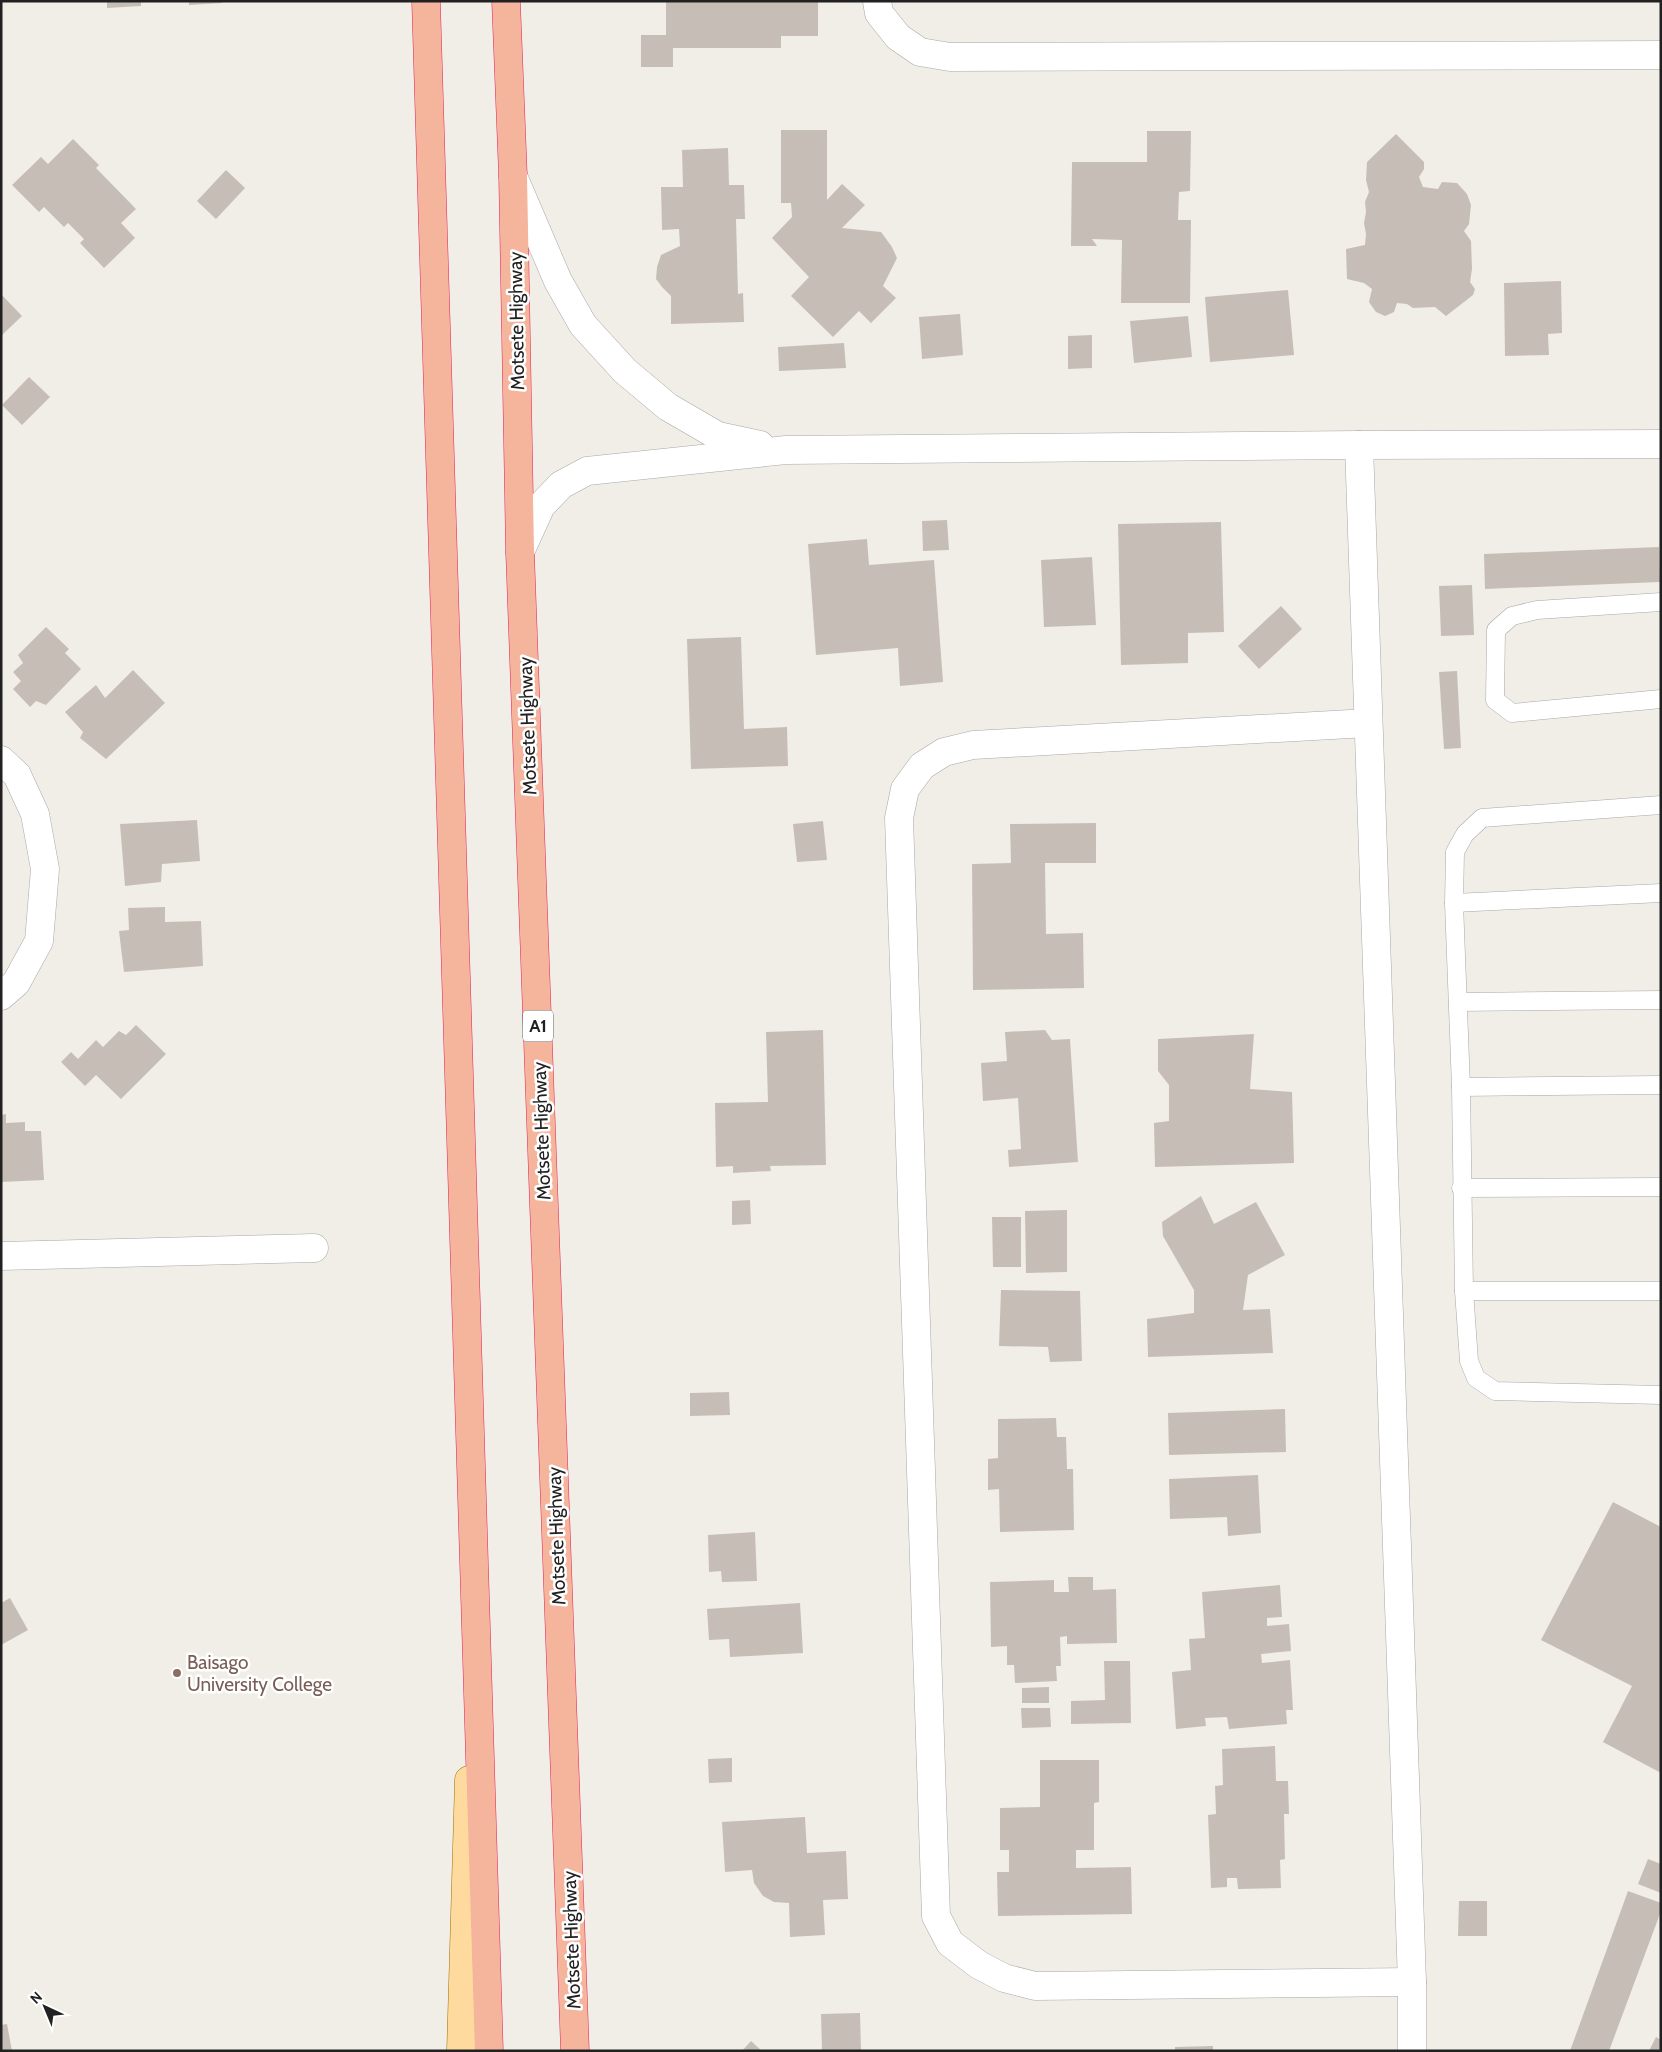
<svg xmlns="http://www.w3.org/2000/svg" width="1662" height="2052" font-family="Cabin,sans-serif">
<rect width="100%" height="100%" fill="#f1eee7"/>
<!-- building -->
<g fill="#c6beb6">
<path d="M 107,1 L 141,1 L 141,6 L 107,8 Z"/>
<path d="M 189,1 L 222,1 L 222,3 L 189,5 Z"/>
<path d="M 666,1 L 818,1 L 818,36 L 781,36 L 781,48 L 673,48 L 673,67 L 641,67 L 641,35 L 666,35 Z"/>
<path d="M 781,130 L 827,130 L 827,200 L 842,184 L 865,205 L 842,228 L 881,232 L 892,247 L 897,258 L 883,286 L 896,298 L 871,323 L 859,311 L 833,337 L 791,296 L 809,277 L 772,238 L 792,217 L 791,203 L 781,203 Z"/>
<path d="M 1147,131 L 1191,131 L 1190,191 L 1179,192 L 1178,220 L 1191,220 L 1190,303 L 1121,303 L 1122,240 L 1092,239 L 1097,246 L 1071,246 L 1072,162 L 1147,162 Z"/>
<path d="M 1396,134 L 1424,162 L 1424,169 L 1419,177 L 1423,187 L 1438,189 L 1442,182 L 1457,183 L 1467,194 L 1471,205 L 1469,224 L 1464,231 L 1471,241 L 1472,269 L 1470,282 L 1475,289 L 1473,295 L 1446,316 L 1435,307 L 1413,308 L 1407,304 L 1397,303 L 1394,312 L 1385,316 L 1376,312 L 1369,302 L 1372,289 L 1364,283 L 1347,279 L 1346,249 L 1365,245 L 1366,234 L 1364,223 L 1366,212 L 1365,202 L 1369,192 L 1366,180 L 1367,162 Z"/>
<path d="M 73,139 L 99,165 L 96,168 L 136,209 L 121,223 L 135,238 L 104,268 L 80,243 L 84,239 L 68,223 L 64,227 L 44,207 L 39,212 L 12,185 L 41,157 L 48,164 Z"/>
<path d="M 728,148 L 729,185 L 744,185 L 745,219 L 736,219 L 738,294 L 743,293 L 744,322 L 671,324 L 671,296 L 662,287 L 656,279 L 657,267 L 661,255 L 680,246 L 679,229 L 662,230 L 661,187 L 683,187 L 682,150 Z"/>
<path d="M 226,170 L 245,188 L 216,219 L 197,201 Z"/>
<path d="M 1561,281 L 1562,333 L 1548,334 L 1549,355 L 1505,356 L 1504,283 Z"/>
<path d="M 1288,290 L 1294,355 L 1210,362 L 1205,297 Z"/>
<path d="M 1,294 L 22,316 L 1,336 Z"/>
<path d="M 960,314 L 963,355 L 922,359 L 919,317 Z"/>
<path d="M 1188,316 L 1192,357 L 1134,363 L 1130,321 Z"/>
<path d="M 1092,335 L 1092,368 L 1068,369 L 1068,336 Z"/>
<path d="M 844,343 L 846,368 L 779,371 L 778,347 Z"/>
<path d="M 29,377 L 50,397 L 22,425 L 2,405 Z"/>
<path d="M 947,520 L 949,550 L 923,551 L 922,521 Z"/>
<path d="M 1221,522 L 1224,632 L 1188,633 L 1188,663 L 1121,665 L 1118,524 Z"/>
<path d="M 867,539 L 869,565 L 934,560 L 943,682 L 900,686 L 898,648 L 816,655 L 808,544 Z"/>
<path d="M 1659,547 L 1660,582 L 1485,589 L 1484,554 Z"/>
<path d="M 1092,557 L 1096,625 L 1044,627 L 1041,560 Z"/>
<path d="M 1472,585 L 1474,635 L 1441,636 L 1439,586 Z"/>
<path d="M 1281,606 L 1302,629 L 1259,669 L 1238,646 Z"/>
<path d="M 46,627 L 69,649 L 65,653 L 81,669 L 46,705 L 36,701 L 30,707 L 13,689 L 21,681 L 13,672 L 23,663 L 18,655 Z"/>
<path d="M 741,637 L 744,729 L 787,727 L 788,766 L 691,769 L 687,639 Z"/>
<path d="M 133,670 L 165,703 L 106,759 L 80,738 L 83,732 L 65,712 L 96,685 L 105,698 Z"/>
<path d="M 1457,671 L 1461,748 L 1444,749 L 1439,672 Z"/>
<path d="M 197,820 L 200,861 L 162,864 L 161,882 L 125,886 L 120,824 Z"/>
<path d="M 823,821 L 827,860 L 797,862 L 793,824 Z"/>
<path d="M 1096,823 L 1096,863 L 1045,863 L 1046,934 L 1083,933 L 1084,988 L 973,990 L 972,864 L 1011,863 L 1010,824 Z"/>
<path d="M 165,907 L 165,922 L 201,921 L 203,966 L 124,972 L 119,931 L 129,930 L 128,908 Z"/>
<path d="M 136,1025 L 166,1054 L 121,1099 L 96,1075 L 85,1086 L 61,1062 L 71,1052 L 78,1059 L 96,1040 L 103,1047 L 119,1031 L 126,1035 Z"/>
<path d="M 823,1030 L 826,1165 L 770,1166 L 771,1171 L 733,1173 L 733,1166 L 716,1167 L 715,1103 L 768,1102 L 766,1032 Z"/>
<path d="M 1045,1030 L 1052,1040 L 1070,1039 L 1078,1162 L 1009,1167 L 1008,1150 L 1021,1149 L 1018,1098 L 983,1101 L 981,1063 L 1007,1061 L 1005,1032 Z"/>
<path d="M 1254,1034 L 1250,1089 L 1292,1092 L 1294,1163 L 1155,1167 L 1154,1123 L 1169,1121 L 1169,1085 L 1158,1071 L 1158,1039 Z"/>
<path d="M 6,1114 L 6,1123 L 25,1122 L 25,1131 L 41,1131 L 44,1180 L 1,1182 L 1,1115 Z"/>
<path d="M 1201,1196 L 1214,1224 L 1256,1202 L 1285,1255 L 1248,1275 L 1243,1310 L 1270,1309 L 1273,1353 L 1148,1357 L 1147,1319 L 1194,1313 L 1194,1290 L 1163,1236 L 1162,1222 Z"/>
<path d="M 750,1200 L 751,1224 L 732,1225 L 732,1201 Z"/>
<path d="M 1067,1210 L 1067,1272 L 1026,1273 L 1025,1211 Z"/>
<path d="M 992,1217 L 1021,1217 L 1021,1267 L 993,1267 Z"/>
<path d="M 1001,1290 L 1080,1291 L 1082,1361 L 1050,1362 L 1048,1347 L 999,1346 Z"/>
<path d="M 729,1392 L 730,1415 L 690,1416 L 690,1393 Z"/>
<path d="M 1285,1409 L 1286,1452 L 1169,1455 L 1168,1413 Z"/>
<path d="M 1056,1418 L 1057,1437 L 1066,1437 L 1067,1469 L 1073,1469 L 1074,1530 L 1000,1532 L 999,1489 L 988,1490 L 988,1459 L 998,1458 L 998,1419 Z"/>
<path d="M 1258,1475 L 1261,1533 L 1228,1536 L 1227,1517 L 1170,1519 L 1169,1479 Z"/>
<path d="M 1613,1502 L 1661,1527 L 1661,1773 L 1603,1742 L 1632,1686 L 1541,1640 Z"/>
<path d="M 755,1532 L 757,1581 L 722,1582 L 721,1571 L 709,1572 L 708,1535 Z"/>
<path d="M 1068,1577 L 1093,1577 L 1093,1590 L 1116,1589 L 1117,1643 L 1067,1644 L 1067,1636 L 1060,1637 L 1061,1666 L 1056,1666 L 1057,1681 L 1015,1683 L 1014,1665 L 1007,1665 L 1007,1646 L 991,1647 L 990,1582 L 1054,1580 L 1054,1592 L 1069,1592 Z"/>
<path d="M 1280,1585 L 1282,1617 L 1267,1618 L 1267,1626 L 1289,1624 L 1291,1651 L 1261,1654 L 1262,1663 L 1290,1660 L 1293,1710 L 1286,1710 L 1287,1724 L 1229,1729 L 1227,1717 L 1205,1718 L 1206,1726 L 1176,1729 L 1172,1672 L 1191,1670 L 1189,1639 L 1205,1638 L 1202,1592 Z"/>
<path d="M 10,1598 L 28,1630 L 1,1645 L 1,1603 Z"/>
<path d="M 800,1603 L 803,1653 L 730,1657 L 729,1639 L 709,1640 L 707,1609 Z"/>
<path d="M 1104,1661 L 1130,1661 L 1131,1723 L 1071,1724 L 1071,1701 L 1105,1700 Z"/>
<path d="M 1049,1687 L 1049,1703 L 1022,1703 L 1022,1688 Z"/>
<path d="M 1021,1708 L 1050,1708 L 1051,1727 L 1022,1728 Z"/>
<path d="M 1275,1746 L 1276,1781 L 1288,1781 L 1289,1814 L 1284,1814 L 1285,1859 L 1280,1860 L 1281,1888 L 1238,1889 L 1237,1878 L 1227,1878 L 1227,1887 L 1211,1888 L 1208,1815 L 1216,1814 L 1215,1786 L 1223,1785 L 1222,1749 Z"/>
<path d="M 732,1758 L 732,1782 L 709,1783 L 708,1759 Z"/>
<path d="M 1040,1760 L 1099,1760 L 1099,1802 L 1094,1803 L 1094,1850 L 1076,1850 L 1076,1868 L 1131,1867 L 1132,1914 L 998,1916 L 997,1872 L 1009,1872 L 1009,1850 L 1000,1850 L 1000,1808 L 1040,1807 Z"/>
<path d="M 805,1817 L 807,1853 L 846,1851 L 848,1899 L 823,1900 L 825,1935 L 790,1937 L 789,1903 L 774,1902 L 763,1896 L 754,1883 L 752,1870 L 725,1872 L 722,1822 Z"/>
<path d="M 1648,1859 L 1661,1864 L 1661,1893 L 1638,1884 Z"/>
<path d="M 1628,1891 L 1661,1903 L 1661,1911 L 1609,2051 L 1570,2051 Z"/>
<path d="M 1459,1901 L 1487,1901 L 1487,1936 L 1458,1936 Z"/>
<path d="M 860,2013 L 861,2051 L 822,2051 L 821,2014 Z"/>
<path d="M 7,2024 L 12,2051 L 1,2051 L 1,2025 Z"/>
<path d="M 1656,2037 L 1661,2040 L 1661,2051 L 1649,2051 Z"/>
<path d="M 751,2041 L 762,2051 L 742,2051 Z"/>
<path d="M 1213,2046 L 1213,2051 L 1175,2051 L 1175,2047 Z"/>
</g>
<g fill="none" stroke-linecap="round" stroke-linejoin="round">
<!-- service casing -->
<g stroke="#a8a8a8" stroke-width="19">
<g id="service">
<path d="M 1661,602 L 1537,610 L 1512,616 L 1496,630 L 1495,700 L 1512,713 L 1661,699"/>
<path d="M 1661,805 L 1482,818 L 1465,834 L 1455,852 L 1454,903 L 1461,1087 L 1464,1291 L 1469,1361 L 1476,1378 L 1495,1391 L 1661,1395"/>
<path d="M 1454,903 L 1661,893"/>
<path d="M 1458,1002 L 1661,1000"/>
<path d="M 1461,1087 L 1661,1085"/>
<path d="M 1461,1188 L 1661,1187"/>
<path d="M 1464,1291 L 1661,1291"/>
</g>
</g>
<!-- minor casing -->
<g stroke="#a8a8a8" stroke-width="29">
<g id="minor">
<path d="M 877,1 L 879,13 L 898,37 L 920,52 L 950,57 L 1661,55"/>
<path d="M 513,176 L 558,281 L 583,325 L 625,371 L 668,407 L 718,436 L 760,445"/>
<path d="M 1359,445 L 1412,1982 L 1412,2051"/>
<path d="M 520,552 L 541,506 L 561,485 L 587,471 L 786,450 L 1359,445 L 1661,444"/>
<path d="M 1368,723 L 973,745 L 944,752 L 922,766 L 905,789 L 899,818 L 936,1916 L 950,1943 L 979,1965 L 1004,1978 L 1035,1986 L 1412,1982"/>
<path d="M 1,760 L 17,775 L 35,814 L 45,869 L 39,941 L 16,983 L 1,996"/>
<path d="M 1,1256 L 314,1248"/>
</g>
</g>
<!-- primary casing -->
<g stroke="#9d7000" stroke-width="29">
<path id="primary" d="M 461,2051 L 469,1780"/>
</g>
<!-- trunk casing -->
<g stroke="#e2215b" stroke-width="29">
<g id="trunk">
<path d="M 426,1 L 489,2051"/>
<path d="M 506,1 L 513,176 L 520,552 L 575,2051"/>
</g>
</g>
<!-- service -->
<use href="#service" stroke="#fff" stroke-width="18"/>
<!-- minor -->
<use href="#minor" stroke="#fff" stroke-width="28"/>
<!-- primary -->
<use href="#primary" stroke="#ffda9e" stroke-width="28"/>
<!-- trunk -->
<use href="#trunk" stroke="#f5b49c" stroke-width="28"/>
</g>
<!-- markers -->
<circle fill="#8d6e63" stroke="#fff" stroke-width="2" cx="177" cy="1673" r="5"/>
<g text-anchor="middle" stroke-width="5" stroke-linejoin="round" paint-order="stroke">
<!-- shield labels -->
<rect fill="#fff" stroke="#646464" stroke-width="1" x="523" y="1010.5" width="30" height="31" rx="4"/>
<g font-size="18" font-weight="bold" fill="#212121">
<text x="538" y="1032">A1</text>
</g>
<!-- street labels -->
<g font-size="19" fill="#212121" stroke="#fff">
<text transform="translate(516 321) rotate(-91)" y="7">Motsete Highway</text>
<text transform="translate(527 726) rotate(-92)" y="7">Motsete Highway</text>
<text transform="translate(541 1131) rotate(-92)" y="7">Motsete Highway</text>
<text transform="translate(556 1536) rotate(-92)" y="7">Motsete Highway</text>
<text transform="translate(571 1940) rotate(-92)" y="7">Motsete Highway</text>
</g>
<!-- education labels -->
<g font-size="19" fill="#785e54" stroke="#fff" text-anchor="start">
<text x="187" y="1669">Baisago<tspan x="187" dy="22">University College</tspan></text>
</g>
</g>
<!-- border -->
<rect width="1662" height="2052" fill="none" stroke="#212121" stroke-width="5"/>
<!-- north arrow -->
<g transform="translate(45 2007) rotate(316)" stroke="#ffffff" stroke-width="4" paint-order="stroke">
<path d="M0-4L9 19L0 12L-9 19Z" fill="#212121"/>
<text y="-8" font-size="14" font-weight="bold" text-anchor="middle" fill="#212121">N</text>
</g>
</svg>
